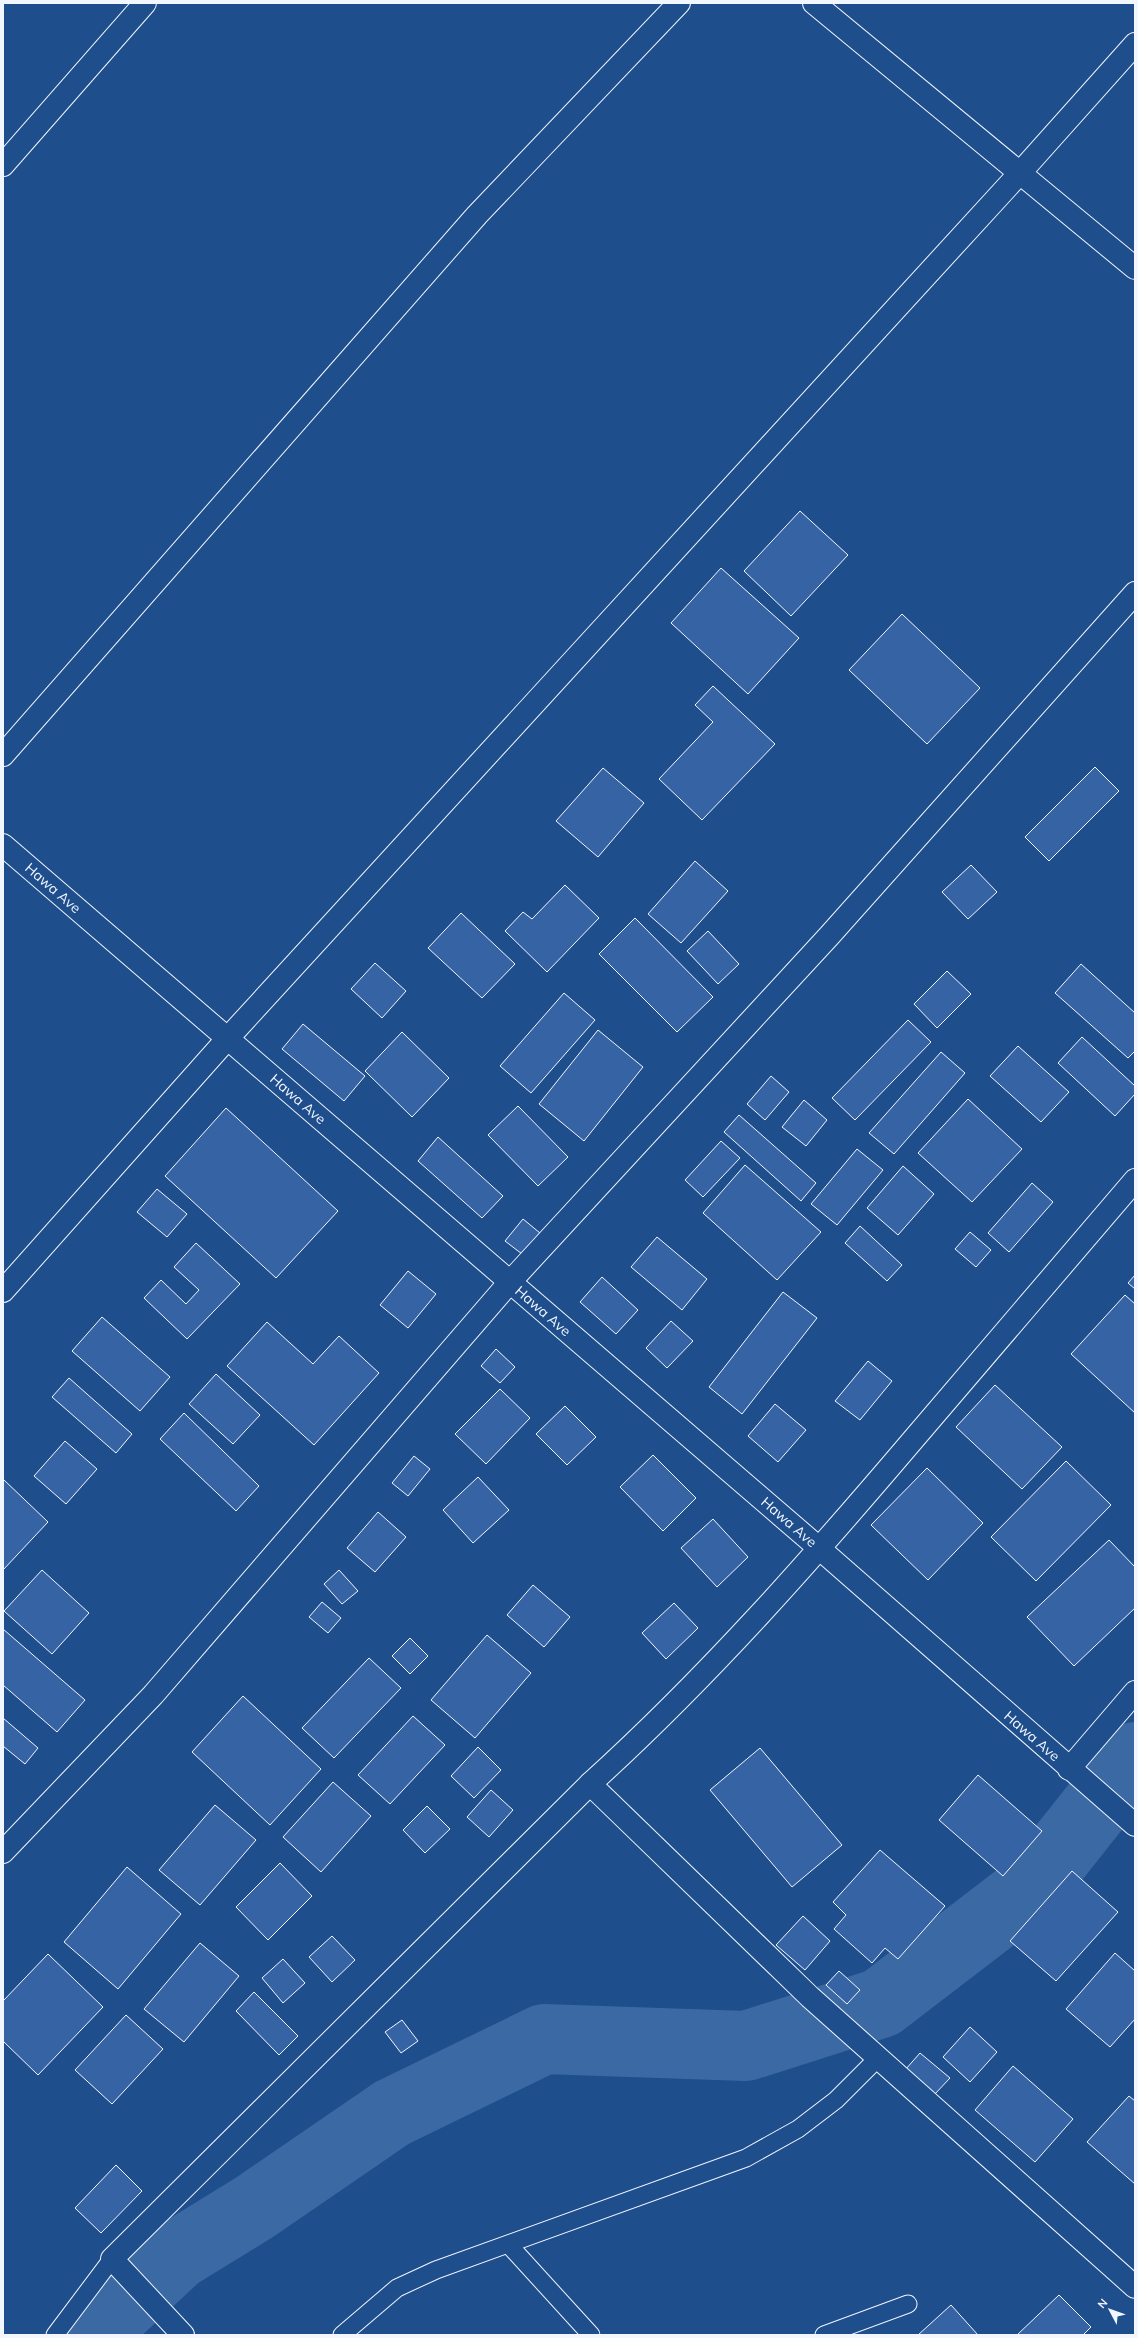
<svg xmlns="http://www.w3.org/2000/svg" width="1138" height="2338" font-family="Mulish,sans-serif">
<rect width="100%" height="100%" fill="#1f4e8c"/>
<g fill="none" stroke-linecap="round" stroke-linejoin="round">
<!-- river -->
<path stroke="#3b69a3" stroke-width="70" d="M 91,2335 L 177,2255 L 255,2207 L 392,2113 L 544,2039 L 746,2046 L 881,2003 L 1032,1887 L 1135,1757"/>
</g>
<!-- building -->
<g fill="#3563a3" stroke="#f2f6ff">
<path d="M 800,511 L 848,555 L 791,616 L 744,571 Z"/>
<path d="M 721,568 L 799,638 L 748,694 L 671,623 Z"/>
<path d="M 902,614 L 980,688 L 927,744 L 849,670 Z"/>
<path d="M 713,686 L 775,744 L 702,820 L 659,779 L 713,722 L 695,705 Z"/>
<path d="M 1095,767 L 1119,791 L 1049,861 L 1025,837 Z"/>
<path d="M 603,768 L 644,803 L 598,857 L 556,821 Z"/>
<path d="M 695,861 L 728,891 L 681,943 L 648,914 Z"/>
<path d="M 971,865 L 997,892 L 968,919 L 942,892 Z"/>
<path d="M 565,885 L 599,918 L 547,972 L 505,931 L 523,912 L 532,919 Z"/>
<path d="M 461,913 L 515,964 L 482,998 L 428,948 Z"/>
<path d="M 635,918 L 713,997 L 677,1032 L 599,954 Z"/>
<path d="M 708,931 L 739,964 L 718,984 L 687,951 Z"/>
<path d="M 375,963 L 406,991 L 382,1018 L 351,989 Z"/>
<path d="M 1081,964 L 1135,1013 L 1135,1051 L 1128,1058 L 1055,993 Z"/>
<path d="M 947,971 L 971,994 L 937,1028 L 914,1004 Z"/>
<path d="M 564,993 L 595,1020 L 531,1093 L 500,1066 Z"/>
<path d="M 908,1020 L 931,1042 L 855,1120 L 832,1098 Z"/>
<path d="M 303,1024 L 365,1076 L 344,1101 L 282,1049 Z"/>
<path d="M 598,1030 L 643,1067 L 584,1141 L 539,1104 Z"/>
<path d="M 402,1032 L 449,1078 L 412,1117 L 365,1071 Z"/>
<path d="M 1082,1037 L 1135,1086 L 1135,1094 L 1115,1116 L 1058,1063 Z"/>
<path d="M 1018,1046 L 1069,1092 L 1041,1122 L 990,1076 Z"/>
<path d="M 941,1052 L 965,1073 L 894,1154 L 869,1133 Z"/>
<path d="M 771,1076 L 789,1092 L 765,1120 L 747,1104 Z"/>
<path d="M 968,1099 L 1022,1149 L 972,1202 L 918,1153 Z"/>
<path d="M 804,1100 L 827,1120 L 806,1146 L 782,1127 Z"/>
<path d="M 518,1106 L 568,1157 L 538,1186 L 488,1135 Z"/>
<path d="M 226,1108 L 338,1211 L 276,1278 L 165,1176 Z"/>
<path d="M 739,1115 L 816,1183 L 801,1201 L 724,1132 Z"/>
<path d="M 438,1137 L 503,1196 L 482,1218 L 418,1161 Z"/>
<path d="M 721,1141 L 740,1158 L 703,1197 L 685,1180 Z"/>
<path d="M 857,1149 L 883,1170 L 837,1225 L 811,1204 Z"/>
<path d="M 745,1165 L 821,1232 L 777,1280 L 703,1213 Z"/>
<path d="M 903,1166 L 934,1194 L 898,1235 L 867,1208 Z"/>
<path d="M 1032,1183 L 1053,1202 L 1009,1252 L 988,1233 Z"/>
<path d="M 157,1189 L 187,1214 L 167,1237 L 137,1212 Z"/>
<path d="M 523,1219 L 540,1233 L 522,1254 L 505,1241 Z"/>
<path d="M 860,1226 L 902,1265 L 887,1281 L 845,1243 Z"/>
<path d="M 970,1232 L 991,1250 L 976,1267 L 955,1249 Z"/>
<path d="M 657,1237 L 707,1279 L 682,1310 L 631,1267 Z"/>
<path d="M 196,1243 L 240,1284 L 187,1339 L 144,1298 L 161,1280 L 186,1304 L 199,1290 L 174,1267 Z"/>
<path d="M 408,1271 L 436,1294 L 408,1328 L 380,1305 Z"/>
<path d="M 1135,1275 L 1135,1289 L 1128,1283 Z"/>
<path d="M 602,1277 L 638,1310 L 616,1334 L 580,1302 Z"/>
<path d="M 783,1292 L 817,1318 L 742,1414 L 709,1387 Z"/>
<path d="M 1125,1295 L 1135,1304 L 1135,1413 L 1071,1354 Z"/>
<path d="M 102,1317 L 170,1377 L 140,1411 L 72,1351 Z"/>
<path d="M 671,1321 L 693,1341 L 667,1368 L 646,1348 Z"/>
<path d="M 267,1322 L 313,1364 L 339,1336 L 379,1373 L 314,1445 L 227,1366 Z"/>
<path d="M 496,1349 L 515,1367 L 500,1383 L 481,1366 Z"/>
<path d="M 868,1361 L 892,1381 L 860,1420 L 835,1401 Z"/>
<path d="M 216,1374 L 260,1415 L 233,1444 L 189,1404 Z"/>
<path d="M 69,1378 L 132,1434 L 116,1453 L 52,1397 Z"/>
<path d="M 995,1385 L 1062,1447 L 1022,1489 L 956,1427 Z"/>
<path d="M 500,1389 L 530,1418 L 486,1464 L 455,1434 Z"/>
<path d="M 775,1404 L 806,1430 L 778,1462 L 748,1436 Z"/>
<path d="M 565,1406 L 596,1437 L 567,1465 L 536,1434 Z"/>
<path d="M 184,1413 L 259,1486 L 236,1511 L 160,1439 Z"/>
<path d="M 65,1441 L 97,1469 L 66,1504 L 34,1476 Z"/>
<path d="M 653,1455 L 696,1498 L 663,1531 L 620,1487 Z"/>
<path d="M 414,1456 L 430,1469 L 408,1496 L 392,1483 Z"/>
<path d="M 1066,1461 L 1111,1505 L 1036,1581 L 991,1537 Z"/>
<path d="M 927,1468 L 983,1523 L 928,1580 L 871,1525 Z"/>
<path d="M 478,1477 L 509,1510 L 473,1543 L 443,1510 Z"/>
<path d="M 3,1479 L 48,1522 L 3,1570 Z"/>
<path d="M 378,1512 L 406,1537 L 375,1572 L 347,1548 Z"/>
<path d="M 713,1519 L 748,1557 L 717,1587 L 681,1548 Z"/>
<path d="M 1109,1540 L 1135,1567 L 1135,1608 L 1074,1666 L 1027,1617 Z"/>
<path d="M 42,1570 L 89,1613 L 52,1654 L 4,1611 Z"/>
<path d="M 339,1570 L 358,1591 L 342,1604 L 324,1584 Z"/>
<path d="M 533,1585 L 570,1617 L 544,1647 L 507,1615 Z"/>
<path d="M 322,1602 L 341,1618 L 328,1633 L 309,1617 Z"/>
<path d="M 674,1603 L 698,1628 L 666,1659 L 642,1633 Z"/>
<path d="M 3,1629 L 85,1700 L 57,1732 L 3,1685 Z"/>
<path d="M 487,1635 L 531,1673 L 475,1738 L 431,1700 Z"/>
<path d="M 410,1638 L 428,1656 L 410,1674 L 392,1656 Z"/>
<path d="M 369,1658 L 401,1688 L 334,1758 L 302,1728 Z"/>
<path d="M 243,1696 L 321,1769 L 270,1825 L 192,1752 Z"/>
<path d="M 413,1716 L 445,1745 L 390,1804 L 358,1775 Z"/>
<path d="M 3,1718 L 38,1748 L 25,1764 L 3,1746 Z"/>
<path d="M 478,1747 L 501,1770 L 474,1798 L 451,1776 Z"/>
<path d="M 760,1748 L 842,1845 L 792,1887 L 710,1790 Z"/>
<path d="M 978,1775 L 1042,1831 L 1003,1876 L 939,1820 Z"/>
<path d="M 333,1782 L 371,1816 L 321,1872 L 283,1837 Z"/>
<path d="M 491,1790 L 513,1810 L 489,1837 L 467,1817 Z"/>
<path d="M 215,1805 L 256,1840 L 200,1905 L 159,1870 Z"/>
<path d="M 427,1806 L 450,1829 L 425,1853 L 403,1830 Z"/>
<path d="M 880,1850 L 945,1906 L 898,1959 L 885,1948 L 872,1963 L 834,1929 L 846,1915 L 833,1902 Z"/>
<path d="M 280,1863 L 312,1896 L 268,1940 L 236,1907 Z"/>
<path d="M 127,1867 L 181,1914 L 118,1989 L 64,1942 Z"/>
<path d="M 1072,1871 L 1118,1912 L 1056,1981 L 1010,1941 Z"/>
<path d="M 803,1916 L 830,1941 L 805,1970 L 776,1945 Z"/>
<path d="M 332,1936 L 355,1960 L 332,1982 L 309,1957 Z"/>
<path d="M 200,1943 L 239,1976 L 184,2042 L 144,2009 Z"/>
<path d="M 1115,1953 L 1135,1971 L 1135,2019 L 1110,2047 L 1066,2009 Z"/>
<path d="M 48,1954 L 103,2007 L 38,2075 L 3,2041 L 3,2001 Z"/>
<path d="M 283,1959 L 305,1983 L 283,2003 L 262,1978 Z"/>
<path d="M 839,1971 L 860,1990 L 847,2004 L 826,1985 Z"/>
<path d="M 254,1992 L 298,2036 L 279,2055 L 236,2011 Z"/>
<path d="M 126,2015 L 163,2049 L 112,2104 L 75,2070 Z"/>
<path d="M 402,2020 L 418,2041 L 401,2053 L 385,2032 Z"/>
<path d="M 970,2027 L 997,2052 L 970,2082 L 943,2057 Z"/>
<path d="M 920,2053 L 950,2078 L 934,2095 L 905,2070 Z"/>
<path d="M 1013,2066 L 1073,2119 L 1035,2162 L 975,2110 Z"/>
<path d="M 1129,2096 L 1135,2101 L 1135,2184 L 1087,2142 Z"/>
<path d="M 116,2165 L 142,2191 L 101,2233 L 75,2208 Z"/>
<path d="M 1059,2295 L 1091,2327 L 1083,2335 L 1017,2335 Z"/>
<path d="M 951,2305 L 978,2335 L 918,2335 Z"/>
</g>
<g fill="none" stroke-linecap="round" stroke-linejoin="round">
<!-- service casing -->
<g stroke="#f2f6ff" stroke-width="19">
<g id="service">
<path d="M 509,2245 L 591,2335"/>
<path d="M 55,2335 L 112,2259"/>
<path d="M 342,2335 L 397,2288 L 436,2270 L 746,2158 L 798,2129 L 836,2100 L 878,2058"/>
<path d="M 824,2335 L 908,2304"/>
</g>
</g>
<!-- minor casing -->
<g stroke="#f2f6ff" stroke-width="24">
<g id="minor">
<path d="M 814,3 L 1135,268"/>
<path d="M 3,165 L 145,3"/>
<path d="M 3,755 L 477,215 L 679,3"/>
<path d="M 3,1291 L 228,1038 L 1019,174 L 1135,44"/>
<path d="M 1069,1769 L 1135,1692"/>
<path d="M 590,1784 L 810,1997 L 1135,2287"/>
<path d="M 3,1852 L 153,1695 L 509,1283 L 829,936 L 1135,593"/>
<path d="M 183,2335 L 112,2259 L 590,1784 C 707,1678 810,1561 912,1441 C 986,1354 1061,1267 1135,1180"/>
</g>
</g>
<!-- tertiary casing -->
<g stroke="#f2f6ff" stroke-width="24">
<path id="tertiary" d="M 3,845 L 820,1549 L 1135,1825"/>
</g>
<!-- service -->
<use href="#service" stroke="#1f4e8c" stroke-width="17"/>
<!-- minor -->
<use href="#minor" stroke="#1f4e8c" stroke-width="22"/>
<!-- tertiary -->
<use href="#tertiary" stroke="#1f4e8c" stroke-width="22"/>
</g>
<g text-anchor="middle" stroke-width="3" stroke-linejoin="round" paint-order="stroke">
<!-- street labels -->
<g font-size="14" fill="#f2f6ff" stroke="#1f4e8c">
<text transform="translate(53 888) rotate(41)" y="5">Hawa Ave</text>
<text transform="translate(298 1099) rotate(41)" y="5">Hawa Ave</text>
<text transform="translate(543 1311) rotate(41)" y="5">Hawa Ave</text>
<text transform="translate(789 1522) rotate(41)" y="5">Hawa Ave</text>
<text transform="translate(1032 1736) rotate(41)" y="5">Hawa Ave</text>
</g>
</g>
<!-- border -->
<rect width="1138" height="2338" fill="none" stroke="#f2f6ff" stroke-width="8"/>
<!-- north arrow -->
<g transform="translate(1110 2310) rotate(311)" stroke="#1f4e8c" stroke-width="3" paint-order="stroke">
<path d="M0-3L7 15L0 10L-7 15Z" fill="#f2f6ff"/>
<text y="-6" font-size="11" font-weight="bold" text-anchor="middle" fill="#f2f6ff">N</text>
</g>
</svg>
